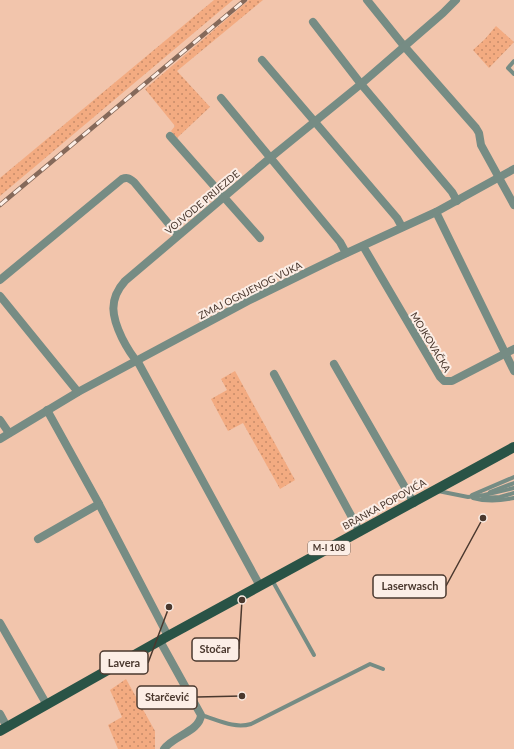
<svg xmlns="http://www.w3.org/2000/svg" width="514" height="749" font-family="Lato,sans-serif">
<defs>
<pattern id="grass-dots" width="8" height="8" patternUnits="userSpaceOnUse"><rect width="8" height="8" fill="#f3ab81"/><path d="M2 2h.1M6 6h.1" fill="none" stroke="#c78c6a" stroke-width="1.8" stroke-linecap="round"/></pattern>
</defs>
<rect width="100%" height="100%" fill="#f2c5ac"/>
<!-- grass -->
<g fill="url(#grass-dots)">
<path d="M 214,0 L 233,0 L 0,196 L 0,178 Z"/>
<path d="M 249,0 L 263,0 L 177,71 L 210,107 L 177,138 L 171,131 L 175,126 L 145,89 Z"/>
<path d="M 496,26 L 514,42 L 489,68 L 473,50 L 485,39 Z"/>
<path d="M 235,371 L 295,480 L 280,489 L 243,423 L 228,431 L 211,399 L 227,390 L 221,379 Z"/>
<path d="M 126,679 L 155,731 L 155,749 L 118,749 L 108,725 L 122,717 L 110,690 Z"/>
</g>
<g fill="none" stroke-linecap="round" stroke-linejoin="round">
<!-- lane -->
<g stroke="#768c84" stroke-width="4">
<path d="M 514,61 L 508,68 L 514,74"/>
<path d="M 438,491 L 468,497 L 484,495 L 514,488"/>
<path d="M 490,492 L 514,483"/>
<path d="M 472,495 L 514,477"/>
<path d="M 473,498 C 487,502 500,501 514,498"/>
<path d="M 483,498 L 500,497 L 514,493"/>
<path d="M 272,580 L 314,655"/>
<path d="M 201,715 C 218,720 234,729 251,724 L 370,664 L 383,669"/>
</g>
<!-- street -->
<g stroke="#768c84" stroke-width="8">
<path d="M 367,0 L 404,46 L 476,128 L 479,133 L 481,145 L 514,205"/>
<path d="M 313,22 L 361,84 L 452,192 L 457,201"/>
<path d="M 262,60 L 397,218 L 402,227"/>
<path d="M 221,98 L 340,242 L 346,253"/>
<path d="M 170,136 L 260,238"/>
<path d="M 436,212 L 514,371"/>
<path d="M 363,246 L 440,377 L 444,381 L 452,381 L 514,349"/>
<path d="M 0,280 L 122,179 C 127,177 129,178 134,182 L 178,235"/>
<path d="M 0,296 L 78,392"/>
<path d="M 334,364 L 414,503"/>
<path d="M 274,374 L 360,532"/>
<path d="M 47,410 L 99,504 L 168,636"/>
<path d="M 0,420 L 9,433"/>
<path d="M 0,439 L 78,392 L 248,301 L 336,258 L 436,212 L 514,169"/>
<path d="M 38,539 L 99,504"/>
<path d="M 260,586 L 139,364 C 132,356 127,348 122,338 C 112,317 108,300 125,281 L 270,158 L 361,84 L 443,13 L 456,0"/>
<path d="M 0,623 L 47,705"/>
<path d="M 160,641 L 201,715 C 200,731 173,736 164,749"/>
<path d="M 0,714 L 7,727"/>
</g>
<!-- primary -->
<path stroke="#295346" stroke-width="10" d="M 0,731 L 168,636 L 514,447"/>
<!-- rail casing -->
<g stroke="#85695a" stroke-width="4.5">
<path id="rail" d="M 0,205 L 245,0"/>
</g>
<!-- rail -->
<use href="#rail" stroke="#fceee6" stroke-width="3" stroke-dasharray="9" stroke-linecap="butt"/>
</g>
<g text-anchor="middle" stroke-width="4" stroke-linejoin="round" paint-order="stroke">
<!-- shield labels -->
<rect fill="#fceee6" stroke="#7f6f65" stroke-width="1" x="308" y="541" width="42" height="14" rx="3"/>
<g font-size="9" font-weight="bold" fill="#4a382e">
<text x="329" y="551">M-I 108</text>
</g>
<!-- street labels -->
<g font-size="10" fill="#4a382e" stroke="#fceee6">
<text transform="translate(202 202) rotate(-40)" y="4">VOJVODE PRIJEZDE</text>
<text transform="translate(250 290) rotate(-27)" y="4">ZMAJ OGNJENOG VUKA</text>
<text transform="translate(431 342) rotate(59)" y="4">MOJKOVAČKA</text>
<text transform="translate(384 504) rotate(-29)" y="4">BRANKA POPOVIĆA</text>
</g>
</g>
<!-- callouts -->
<path fill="none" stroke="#4a382e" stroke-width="1.5" d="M483 518L446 586M242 600L239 649M169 607L148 663M242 696L197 697"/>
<g fill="#4a382e" stroke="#fceee6" stroke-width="1.5">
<circle cx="483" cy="518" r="4"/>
<circle cx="242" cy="600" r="4"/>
<circle cx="169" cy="607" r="4"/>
<circle cx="242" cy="696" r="4"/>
</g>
<g fill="#fceee6" stroke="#4a382e" stroke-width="1.5">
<rect x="373" y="575" width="73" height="23" rx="4"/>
<rect x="192" y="638" width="47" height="23" rx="4"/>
<rect x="100" y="651" width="48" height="23" rx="4"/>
<rect x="137" y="686" width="60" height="23" rx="4"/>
</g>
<g font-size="11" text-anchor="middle" font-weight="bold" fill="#4a382e">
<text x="410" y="590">Laserwasch</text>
<text x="215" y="653">Stočar</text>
<text x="124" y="667">Lavera</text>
<text x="167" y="701">Starčević</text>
</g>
</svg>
